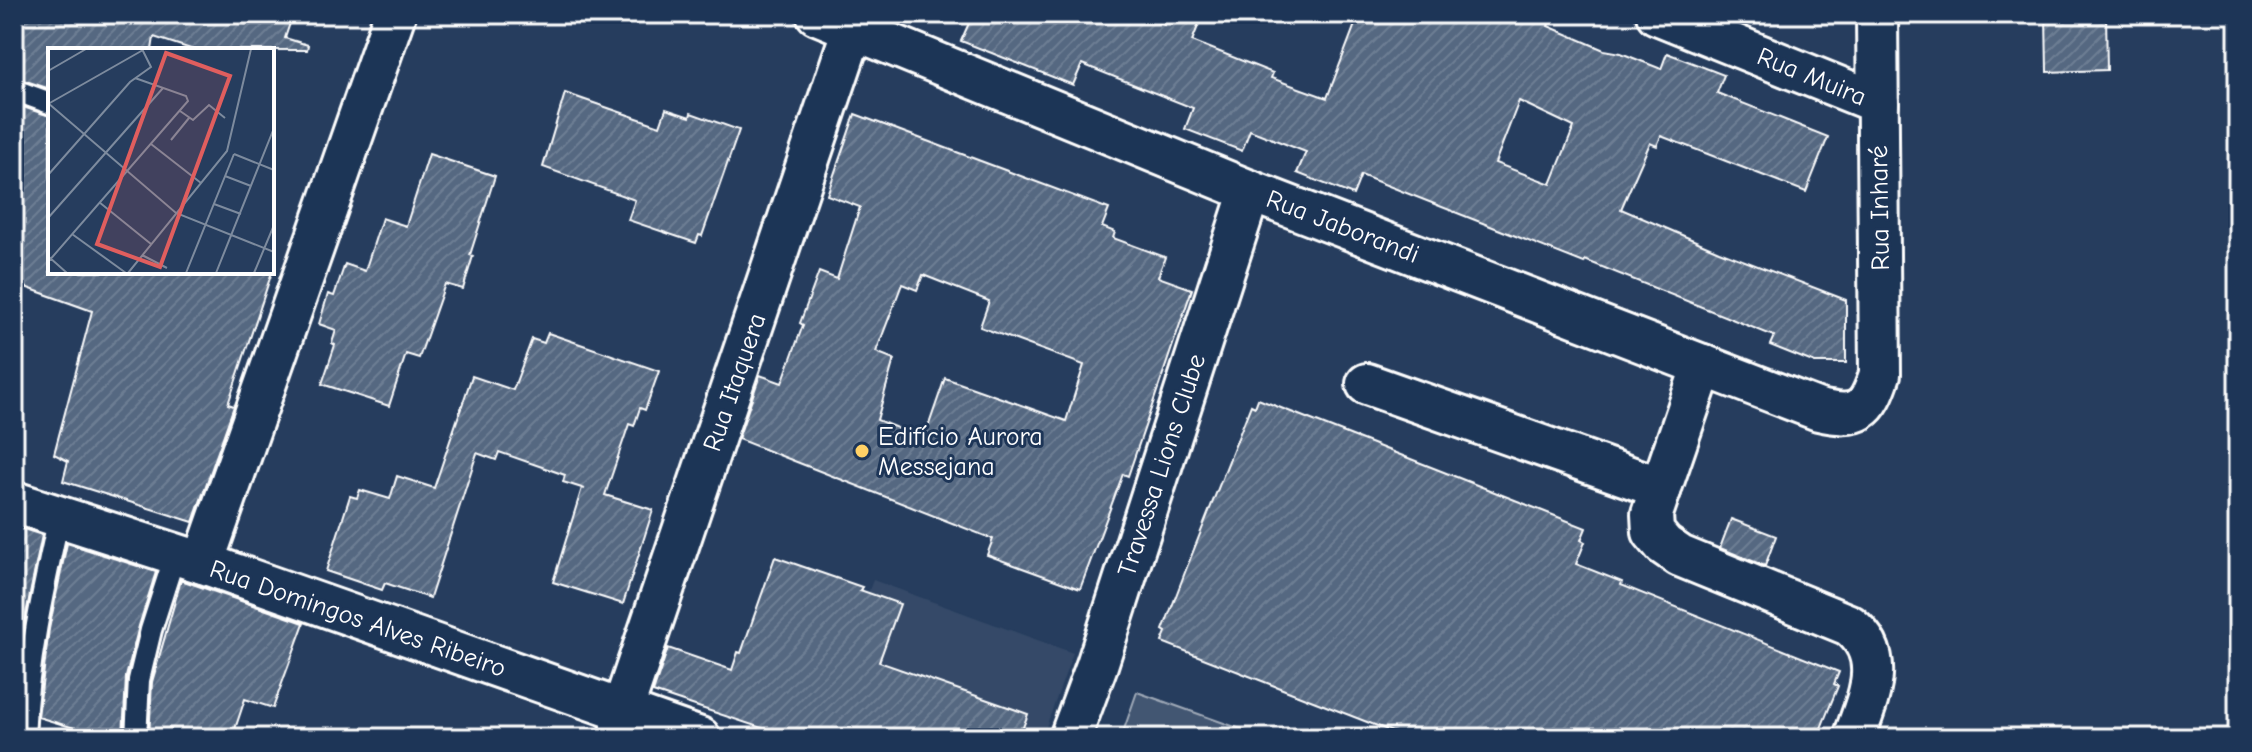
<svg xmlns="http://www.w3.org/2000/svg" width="2252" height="752" font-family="'Comic Neue',sans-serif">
<defs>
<pattern id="building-hatch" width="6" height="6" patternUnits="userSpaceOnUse" patternTransform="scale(2)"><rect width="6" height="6" fill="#556781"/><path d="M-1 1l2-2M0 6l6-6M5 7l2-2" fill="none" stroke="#6e7e94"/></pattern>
</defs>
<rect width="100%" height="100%" fill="#263d5e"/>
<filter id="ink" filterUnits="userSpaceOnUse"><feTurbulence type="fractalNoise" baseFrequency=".0125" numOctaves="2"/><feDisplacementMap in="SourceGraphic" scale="16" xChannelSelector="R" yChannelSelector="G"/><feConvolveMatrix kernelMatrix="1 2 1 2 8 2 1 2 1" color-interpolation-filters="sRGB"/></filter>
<g filter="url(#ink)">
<!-- built -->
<path fill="#344a68" d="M 873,580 L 1073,653 L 1042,738 L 813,738 Z"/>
<!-- park -->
<path fill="#425672" stroke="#a0aab8" stroke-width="2" d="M 1137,692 L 1266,738 L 1121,738 Z"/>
<!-- building -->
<g fill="url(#building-hatch)" stroke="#fff" stroke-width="2" fill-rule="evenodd">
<path d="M 14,14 L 215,14 L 245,24 L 248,14 L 293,14 L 285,38 L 308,45 L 307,50 L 194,50 L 154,37 L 152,50 L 50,50 L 50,89 L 14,77 Z"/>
<path d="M 973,14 L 1136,14 L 1164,25 L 1168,14 L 1203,14 L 1192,41 L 1273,73 L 1271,78 L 1327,98 L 1359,14 L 1553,14 L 1548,26 L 1604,50 L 1621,53 L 1661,69 L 1667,53 L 1724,75 L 1717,93 L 1828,137 L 1806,192 L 1661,136 L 1657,146 L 1650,143 L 1621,209 L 1719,251 L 1846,300 L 1846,363 L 1815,363 L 1770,345 L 1774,336 L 1585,260 L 1584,263 L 1361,175 L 1353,195 L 1297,173 L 1306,152 L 1250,130 L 1242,151 L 1185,129 L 1193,108 L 1082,64 L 1073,85 L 961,41 ZM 1519,101 L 1574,127 L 1551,184 L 1495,163 Z"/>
<path d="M 2046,14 L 2106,14 L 2107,70 L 2047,72 Z"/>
<path d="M 565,93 L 660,126 L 666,109 L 690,117 L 691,113 L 739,130 L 702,236 L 699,235 L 696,243 L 628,220 L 635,200 L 543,167 Z"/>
<path d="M 14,104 L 50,116 L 50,272 L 272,272 L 228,404 L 234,406 L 193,522 L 63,481 L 68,461 L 54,454 L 92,311 L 14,283 Z"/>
<path d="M 855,114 L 1109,209 L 1102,227 L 1115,232 L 1113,238 L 1165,257 L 1158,277 L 1192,289 L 1128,476 L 1123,474 L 1080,589 L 987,555 L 993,539 L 738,439 L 760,375 L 782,383 L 803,325 L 800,323 L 819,272 L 837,279 L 860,207 L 827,195 ZM 923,275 L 989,301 L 980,327 L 1084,365 L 1066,421 L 945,378 L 924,439 L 877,420 L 894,359 L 876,352 L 902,284 L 917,290 Z"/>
<path d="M 429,154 L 495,176 L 470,255 L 473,256 L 463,289 L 445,284 L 419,358 L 406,354 L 389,406 L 322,384 L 335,345 L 332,343 L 336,330 L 319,324 L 328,294 L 334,296 L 345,264 L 365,271 L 382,218 L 406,226 Z"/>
<path d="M 548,333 L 659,371 L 645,410 L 640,408 L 634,426 L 629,424 L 605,495 L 653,510 L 623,604 L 553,582 L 582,488 L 585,489 L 563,482 L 565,475 L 499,452 L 496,460 L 477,453 L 430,598 L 385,583 L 382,590 L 326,571 L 350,496 L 357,498 L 360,490 L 390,499 L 397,476 L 434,488 L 472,376 L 513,390 L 532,339 L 544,343 Z"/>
<path d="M 1258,399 L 1586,528 L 1581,540 L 1585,542 L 1576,564 L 1622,582 L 1621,585 L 1839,672 L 1834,684 L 1838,686 L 1817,738 L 1408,738 L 1162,642 L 1166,632 L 1163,630 L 1187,567 L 1251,405 L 1255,407 Z"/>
<path d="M 1731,519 L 1776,536 L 1765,566 L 1720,548 Z"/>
<path d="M 14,526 L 42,535 L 24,624 L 14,696 Z"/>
<path d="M 67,543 L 156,572 L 139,626 L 126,677 L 123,738 L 107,738 L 38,717 L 49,629 Z"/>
<path d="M 775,557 L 862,587 L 860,590 L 900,604 L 879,662 L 1028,714 L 1019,738 L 792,738 L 653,692 L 668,648 L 732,670 L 738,652 L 741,653 Z"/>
<path d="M 181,580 L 304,623 L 273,708 L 245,699 L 232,738 L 149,738 L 152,682 Z"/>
</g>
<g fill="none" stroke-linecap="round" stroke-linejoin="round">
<!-- lane casing -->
<g stroke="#fff" stroke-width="26">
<g id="lane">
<path d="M 14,90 L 50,103"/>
<path d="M 24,738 C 27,663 43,590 59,517"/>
<path d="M 136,738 L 139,680 L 151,630 L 175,555"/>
</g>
</g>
<!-- street casing -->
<g stroke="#fff" stroke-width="46">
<g id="street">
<path d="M 817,14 L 1250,191 L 1819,410 C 1859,419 1868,411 1880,374 L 1877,14"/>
<path d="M 1657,14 L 1878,103"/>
<path d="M 1703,365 L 1652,514 L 1653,532 L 1664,545 L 1680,556 L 1849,625 C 1889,656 1868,698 1854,738"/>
<path d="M 1367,384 L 1661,488"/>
<path d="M 14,502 L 203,563 L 700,738"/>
<path d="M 203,563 L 395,14"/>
<path d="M 622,738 L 622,711 L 858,14"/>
<path d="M 1070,738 L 1097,665 L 1250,191"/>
</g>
</g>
<!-- lane -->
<use href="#lane" stroke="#1d3557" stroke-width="20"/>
<!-- street -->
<use href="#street" stroke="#1d3557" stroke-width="40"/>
</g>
</g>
<!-- markers -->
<circle fill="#ffd166" stroke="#1d3557" stroke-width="3" cx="862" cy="451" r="8"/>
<g text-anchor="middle" stroke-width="6" stroke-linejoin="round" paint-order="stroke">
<!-- street labels -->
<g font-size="26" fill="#fff" stroke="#1d3557">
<text transform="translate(1812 76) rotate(22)" y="9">Rua Muira</text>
<text transform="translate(1879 208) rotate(-91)" y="9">Rua Inharé</text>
<text transform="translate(1343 226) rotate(21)" y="9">Rua Jaborandi</text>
<text transform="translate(734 382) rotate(-71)" y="9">Rua Itaquera</text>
<text transform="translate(1161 465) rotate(-72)" y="9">Travessa Lions Clube</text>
<text transform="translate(358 618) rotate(19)" y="9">Rua Domingos Alves Ribeiro</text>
</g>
<!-- poi labels -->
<g font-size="26" fill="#fff" stroke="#1d3557" text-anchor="start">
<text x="878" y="445">Edifício Aurora<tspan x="878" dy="30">Messejana</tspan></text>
</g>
</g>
<!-- overview -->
<g transform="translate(48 48)">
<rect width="226" height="226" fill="#263d5e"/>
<path fill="none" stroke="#7d8b9e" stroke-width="2" d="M 0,23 L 38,1M 0,55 L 128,165 L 226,204M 0,56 L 95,2M 132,63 L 145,72 L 161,57 L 177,70M 123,92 L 141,70M 103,96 L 153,135M 186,106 L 226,122M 0,127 L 82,34 L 103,19 L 94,1M 177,128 L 203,138M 51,154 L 103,196M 166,156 L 193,166M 0,170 L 115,40M 24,186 L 78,225M 94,207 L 119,220M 1,209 L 19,225M 0,214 L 140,53 L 138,48 L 87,30M 80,225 L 179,103 L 203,1M 138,225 L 186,106M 168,225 L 226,80M 206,225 L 226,177"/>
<path fill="#e05e5e" fill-opacity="0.15" stroke="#e05e5e" stroke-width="4" d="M 118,5 L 182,28 L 112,219 L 49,196 Z"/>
<rect width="226" height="226" fill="none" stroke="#fff" stroke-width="4"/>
</g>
<!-- margin -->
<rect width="2252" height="752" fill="none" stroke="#1d3557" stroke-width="48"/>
<rect x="24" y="24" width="2204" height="704" fill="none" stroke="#fff" stroke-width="3" filter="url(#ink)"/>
</svg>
